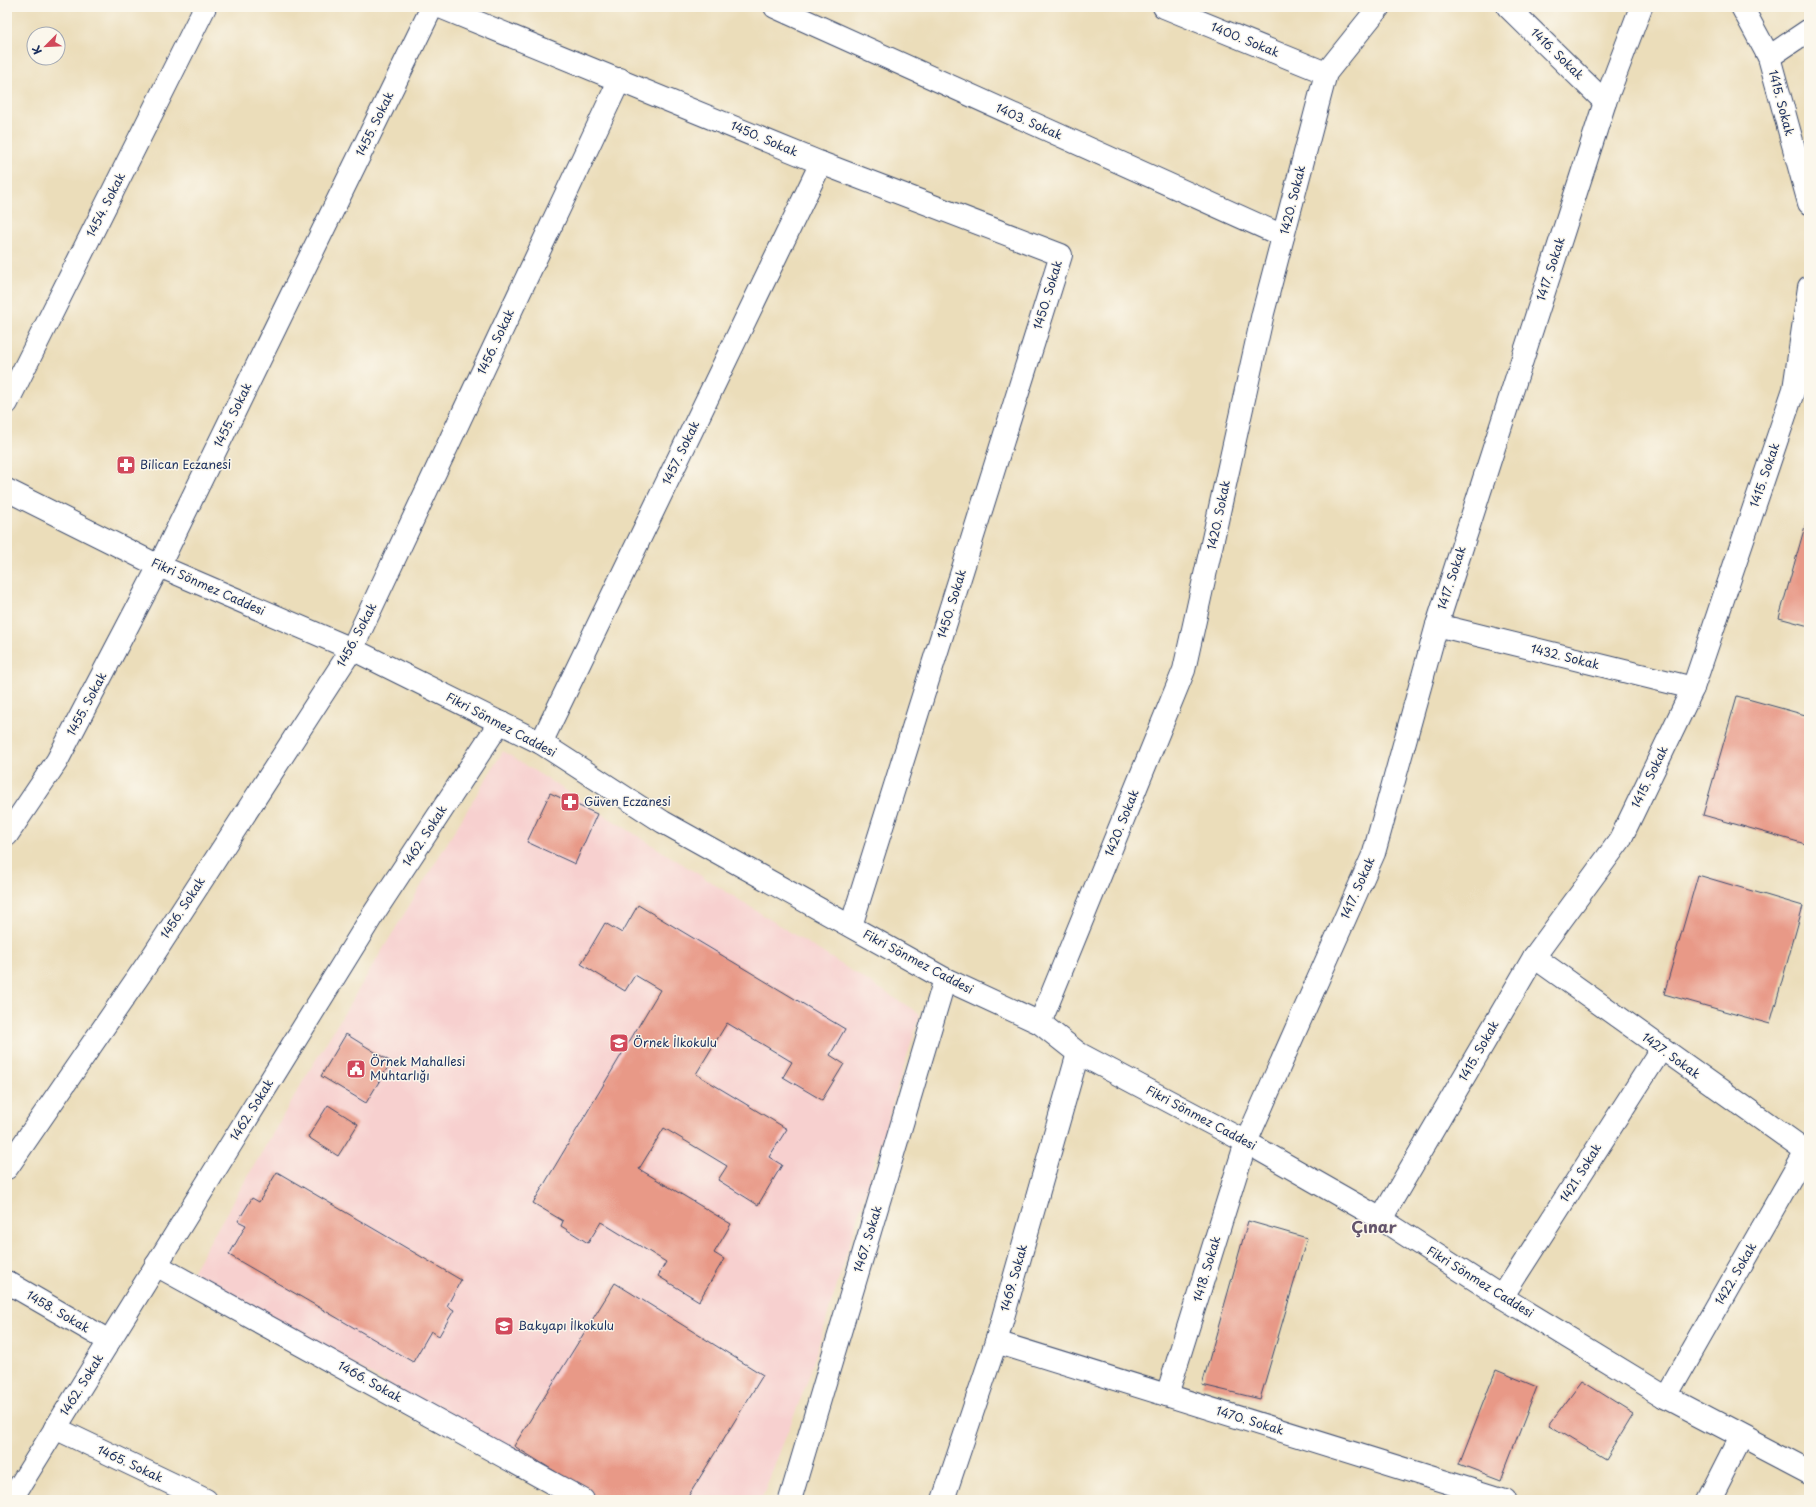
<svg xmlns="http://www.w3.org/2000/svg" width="1816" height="1507" font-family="'Playpen Sans',sans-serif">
<rect width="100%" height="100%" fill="#fbf7ec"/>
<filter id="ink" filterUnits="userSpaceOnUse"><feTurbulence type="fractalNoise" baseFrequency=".025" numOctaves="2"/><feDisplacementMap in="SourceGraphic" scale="8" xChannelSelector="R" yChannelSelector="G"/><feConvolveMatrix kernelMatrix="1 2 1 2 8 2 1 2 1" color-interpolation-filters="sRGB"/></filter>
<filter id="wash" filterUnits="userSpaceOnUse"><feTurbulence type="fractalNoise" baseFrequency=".012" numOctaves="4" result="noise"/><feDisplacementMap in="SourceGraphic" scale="16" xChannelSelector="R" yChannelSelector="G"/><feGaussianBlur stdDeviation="0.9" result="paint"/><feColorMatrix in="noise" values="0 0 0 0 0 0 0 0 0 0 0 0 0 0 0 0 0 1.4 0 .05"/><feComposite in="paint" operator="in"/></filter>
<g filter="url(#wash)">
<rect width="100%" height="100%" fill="#ebddba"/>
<!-- built -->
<path fill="#f7d0cf" d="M 503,751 L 920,1014 L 808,1380 L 761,1500 L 591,1500 L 192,1272 L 309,1071 Z"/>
<g id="blocks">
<!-- building -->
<g fill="#e89987">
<path d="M 1809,512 L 1809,626 L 1779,618 Z"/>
<path d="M 1737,696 L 1809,716 L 1809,845 L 1703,815 Z"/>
<path d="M 550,793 L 597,814 L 575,864 L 527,842 Z"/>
<path d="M 1698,875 L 1803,906 L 1770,1024 L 1664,994 Z"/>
<path d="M 638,905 L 845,1029 L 830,1055 L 844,1064 L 822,1100 L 783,1077 L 792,1062 L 727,1023 L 696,1074 L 787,1129 L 769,1157 L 782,1165 L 758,1205 L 718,1180 L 727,1166 L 664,1128 L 639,1169 L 731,1224 L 714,1253 L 724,1259 L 699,1301 L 658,1276 L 666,1262 L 601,1222 L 588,1243 L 561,1226 L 563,1221 L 533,1203 L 660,990 L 635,975 L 625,991 L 581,964 L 605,923 L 622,933 Z"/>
<path d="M 346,1034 L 391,1062 L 366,1103 L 321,1076 Z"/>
<path d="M 328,1105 L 358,1124 L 338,1156 L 308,1137 Z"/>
<path d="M 277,1172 L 461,1280 L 447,1306 L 454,1310 L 439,1336 L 431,1331 L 413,1362 L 229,1255 L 246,1225 L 238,1221 L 252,1198 L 259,1202 Z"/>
<path d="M 1248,1221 L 1307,1238 L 1260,1399 L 1202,1385 Z"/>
<path d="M 615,1283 L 763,1375 L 686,1500 L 601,1500 L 514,1446 Z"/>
<path d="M 1496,1370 L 1537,1387 L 1501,1480 L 1459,1464 Z"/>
<path d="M 1582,1381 L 1633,1413 L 1605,1459 L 1549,1425 Z"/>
</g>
</g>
</g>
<g filter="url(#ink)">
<use href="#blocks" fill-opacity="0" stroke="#3a496c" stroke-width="1"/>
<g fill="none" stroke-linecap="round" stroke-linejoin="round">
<!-- minor casing -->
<g stroke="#3a496c" stroke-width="24">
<g id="minor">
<path d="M 440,7 L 821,163 L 1061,255 L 851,926"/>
<path d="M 775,7 L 1283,236"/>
<path d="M 1164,7 L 1326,73"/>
<path d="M 1508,7 L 1605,102"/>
<path d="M 1742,7 L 1769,57 L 1809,203"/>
<path d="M 1769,57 L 1809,30"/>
<path d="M 7,403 L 205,7"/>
<path d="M 7,490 L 159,566 L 352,649 L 541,743 L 663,822 L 945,979 L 1040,1023 L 1078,1053 L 1246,1142 L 1381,1219 L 1502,1297 L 1666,1397 L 1809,1472"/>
<path d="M 1437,625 L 1693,688"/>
<path d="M 541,743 L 821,163"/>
<path d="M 7,835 L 57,761 L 159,566 L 432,7"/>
<path d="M 1534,957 L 1809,1153"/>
<path d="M 1040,1023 L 1184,670 L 1263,313 L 1326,73 L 1379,7"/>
<path d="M 7,1168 L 154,954 L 352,649 L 620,79"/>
<path d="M 1381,1219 L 1534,957 L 1620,840 L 1693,688 L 1794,389 L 1809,287"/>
<path d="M 156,1265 L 583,1500"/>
<path d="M 7,1282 L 109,1341"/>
<path d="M 1502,1297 L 1661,1049"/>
<path d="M 996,1342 L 1504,1500"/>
<path d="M 1167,1395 L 1246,1142 L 1374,853 L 1437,625 L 1605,102 L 1641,7"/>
<path d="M 1666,1397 L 1806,1151"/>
<path d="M 55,1428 L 206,1500"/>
<path d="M 11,1500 L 374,913 L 500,722"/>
<path d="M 790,1500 L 945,979"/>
<path d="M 943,1500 L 996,1342 L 1078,1053"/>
<path d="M 1709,1500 L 1741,1437"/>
</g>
</g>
<!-- minor -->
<use href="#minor" stroke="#fff" stroke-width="22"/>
</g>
</g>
<!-- icons -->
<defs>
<g id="pharmacy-square" transform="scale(1)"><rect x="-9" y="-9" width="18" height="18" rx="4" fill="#d1495b" stroke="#fbf7ec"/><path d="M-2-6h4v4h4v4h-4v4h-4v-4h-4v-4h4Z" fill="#fff"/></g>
<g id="school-square" transform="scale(1)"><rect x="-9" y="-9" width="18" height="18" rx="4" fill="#d1495b" stroke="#fbf7ec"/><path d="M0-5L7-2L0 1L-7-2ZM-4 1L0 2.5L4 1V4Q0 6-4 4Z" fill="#fff"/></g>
<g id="civic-square" transform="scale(1)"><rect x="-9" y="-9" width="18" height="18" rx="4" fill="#d1495b" stroke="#fbf7ec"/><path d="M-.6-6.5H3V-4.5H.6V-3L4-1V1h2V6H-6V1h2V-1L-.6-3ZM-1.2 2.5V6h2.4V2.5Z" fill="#fff"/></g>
</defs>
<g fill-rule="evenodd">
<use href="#pharmacy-square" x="126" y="465"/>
<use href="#pharmacy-square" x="570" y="802"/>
<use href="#school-square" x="619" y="1043"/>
<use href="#civic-square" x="356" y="1069"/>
<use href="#school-square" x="504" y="1326"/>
</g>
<g text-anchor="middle" stroke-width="3" stroke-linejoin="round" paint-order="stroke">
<!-- street labels -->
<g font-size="12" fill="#1b2f5e" stroke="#fbf7ec">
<text transform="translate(1245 40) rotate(22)" y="4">1400. Sokak</text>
<text transform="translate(1557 54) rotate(44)" y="4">1416. Sokak</text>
<text transform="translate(1781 103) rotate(75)" y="4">1415. Sokak</text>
<text transform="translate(1029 122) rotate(24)" y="4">1403. Sokak</text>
<text transform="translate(375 124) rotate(-64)" y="4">1455. Sokak</text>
<text transform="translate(764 139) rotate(23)" y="4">1450. Sokak</text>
<text transform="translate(1293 200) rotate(-76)" y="4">1420. Sokak</text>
<text transform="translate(106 205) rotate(-63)" y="4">1454. Sokak</text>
<text transform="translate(1551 269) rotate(-72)" y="4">1417. Sokak</text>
<text transform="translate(1048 295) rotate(-73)" y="4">1450. Sokak</text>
<text transform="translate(496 342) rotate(-65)" y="4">1456. Sokak</text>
<text transform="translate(233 415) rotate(-64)" y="4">1455. Sokak</text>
<text transform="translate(681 453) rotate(-64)" y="4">1457. Sokak</text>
<text transform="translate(1765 475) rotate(-71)" y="4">1415. Sokak</text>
<text transform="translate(1219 515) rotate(-78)" y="4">1420. Sokak</text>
<text transform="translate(1452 578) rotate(-72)" y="4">1417. Sokak</text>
<text transform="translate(208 587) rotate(24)" y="4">Fikri Sönmez Caddesi</text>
<text transform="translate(952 604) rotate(-73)" y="4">1450. Sokak</text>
<text transform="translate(357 635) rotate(-62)" y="4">1456. Sokak</text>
<text transform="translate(1565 657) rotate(14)" y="4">1432. Sokak</text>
<text transform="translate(87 704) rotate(-62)" y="4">1455. Sokak</text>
<text transform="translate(501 725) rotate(28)" y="4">Fikri Sönmez Caddesi</text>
<text transform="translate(1650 777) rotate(-64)" y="4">1415. Sokak</text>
<text transform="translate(1122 823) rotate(-68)" y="4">1420. Sokak</text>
<text transform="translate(425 836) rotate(-57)" y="4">1462. Sokak</text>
<text transform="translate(1358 888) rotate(-66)" y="4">1417. Sokak</text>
<text transform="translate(183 908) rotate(-57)" y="4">1456. Sokak</text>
<text transform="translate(918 962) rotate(28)" y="4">Fikri Sönmez Caddesi</text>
<text transform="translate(1479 1051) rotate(-60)" y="4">1415. Sokak</text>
<text transform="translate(1671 1056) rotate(36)" y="4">1427. Sokak</text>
<text transform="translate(252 1110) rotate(-58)" y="4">1462. Sokak</text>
<text transform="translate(1201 1118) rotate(28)" y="4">Fikri Sönmez Caddesi</text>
<text transform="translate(1581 1173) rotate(-58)" y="4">1421. Sokak</text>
<text transform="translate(868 1239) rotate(-73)" y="4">1467. Sokak</text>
<text transform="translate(1207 1269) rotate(-73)" y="4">1418. Sokak</text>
<text transform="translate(1736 1274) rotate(-60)" y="4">1422. Sokak</text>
<text transform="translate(1014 1278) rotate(-74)" y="4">1469. Sokak</text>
<text transform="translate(1480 1282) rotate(32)" y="4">Fikri Sönmez Caddesi</text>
<text transform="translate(58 1312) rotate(30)" y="4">1458. Sokak</text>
<text transform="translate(370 1382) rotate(29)" y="4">1466. Sokak</text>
<text transform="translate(82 1385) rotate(-58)" y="4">1462. Sokak</text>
<text transform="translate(1250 1421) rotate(17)" y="4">1470. Sokak</text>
<text transform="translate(130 1464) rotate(25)" y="4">1465. Sokak</text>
</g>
<!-- poi labels -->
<g font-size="12" fill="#1b2f5e" stroke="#fbf7ec" text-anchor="start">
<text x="140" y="469">Bilican Eczanesi</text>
<text x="584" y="806">Güven Eczanesi</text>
<text x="633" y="1047">Örnek İlkokulu</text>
<text x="370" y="1066">Örnek Mahallesi<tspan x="370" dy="14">Muhtarlığı</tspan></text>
<text x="518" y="1330">Bakyapı İlkokulu</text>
</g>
<!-- district labels -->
<g font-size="16" font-weight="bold" fill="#63546c" stroke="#fbf7ec">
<text x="1374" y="1233">Çınar</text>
</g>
</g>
<!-- margin -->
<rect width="1816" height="1507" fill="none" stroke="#fbf7ec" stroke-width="24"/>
<!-- north arrow -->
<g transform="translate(46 46) rotate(246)"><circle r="19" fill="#fbf7ec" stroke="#a1a7b3"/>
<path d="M0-3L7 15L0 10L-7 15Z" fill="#d1495b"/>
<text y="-6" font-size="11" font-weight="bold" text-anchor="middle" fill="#1b2f5e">K</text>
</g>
</svg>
